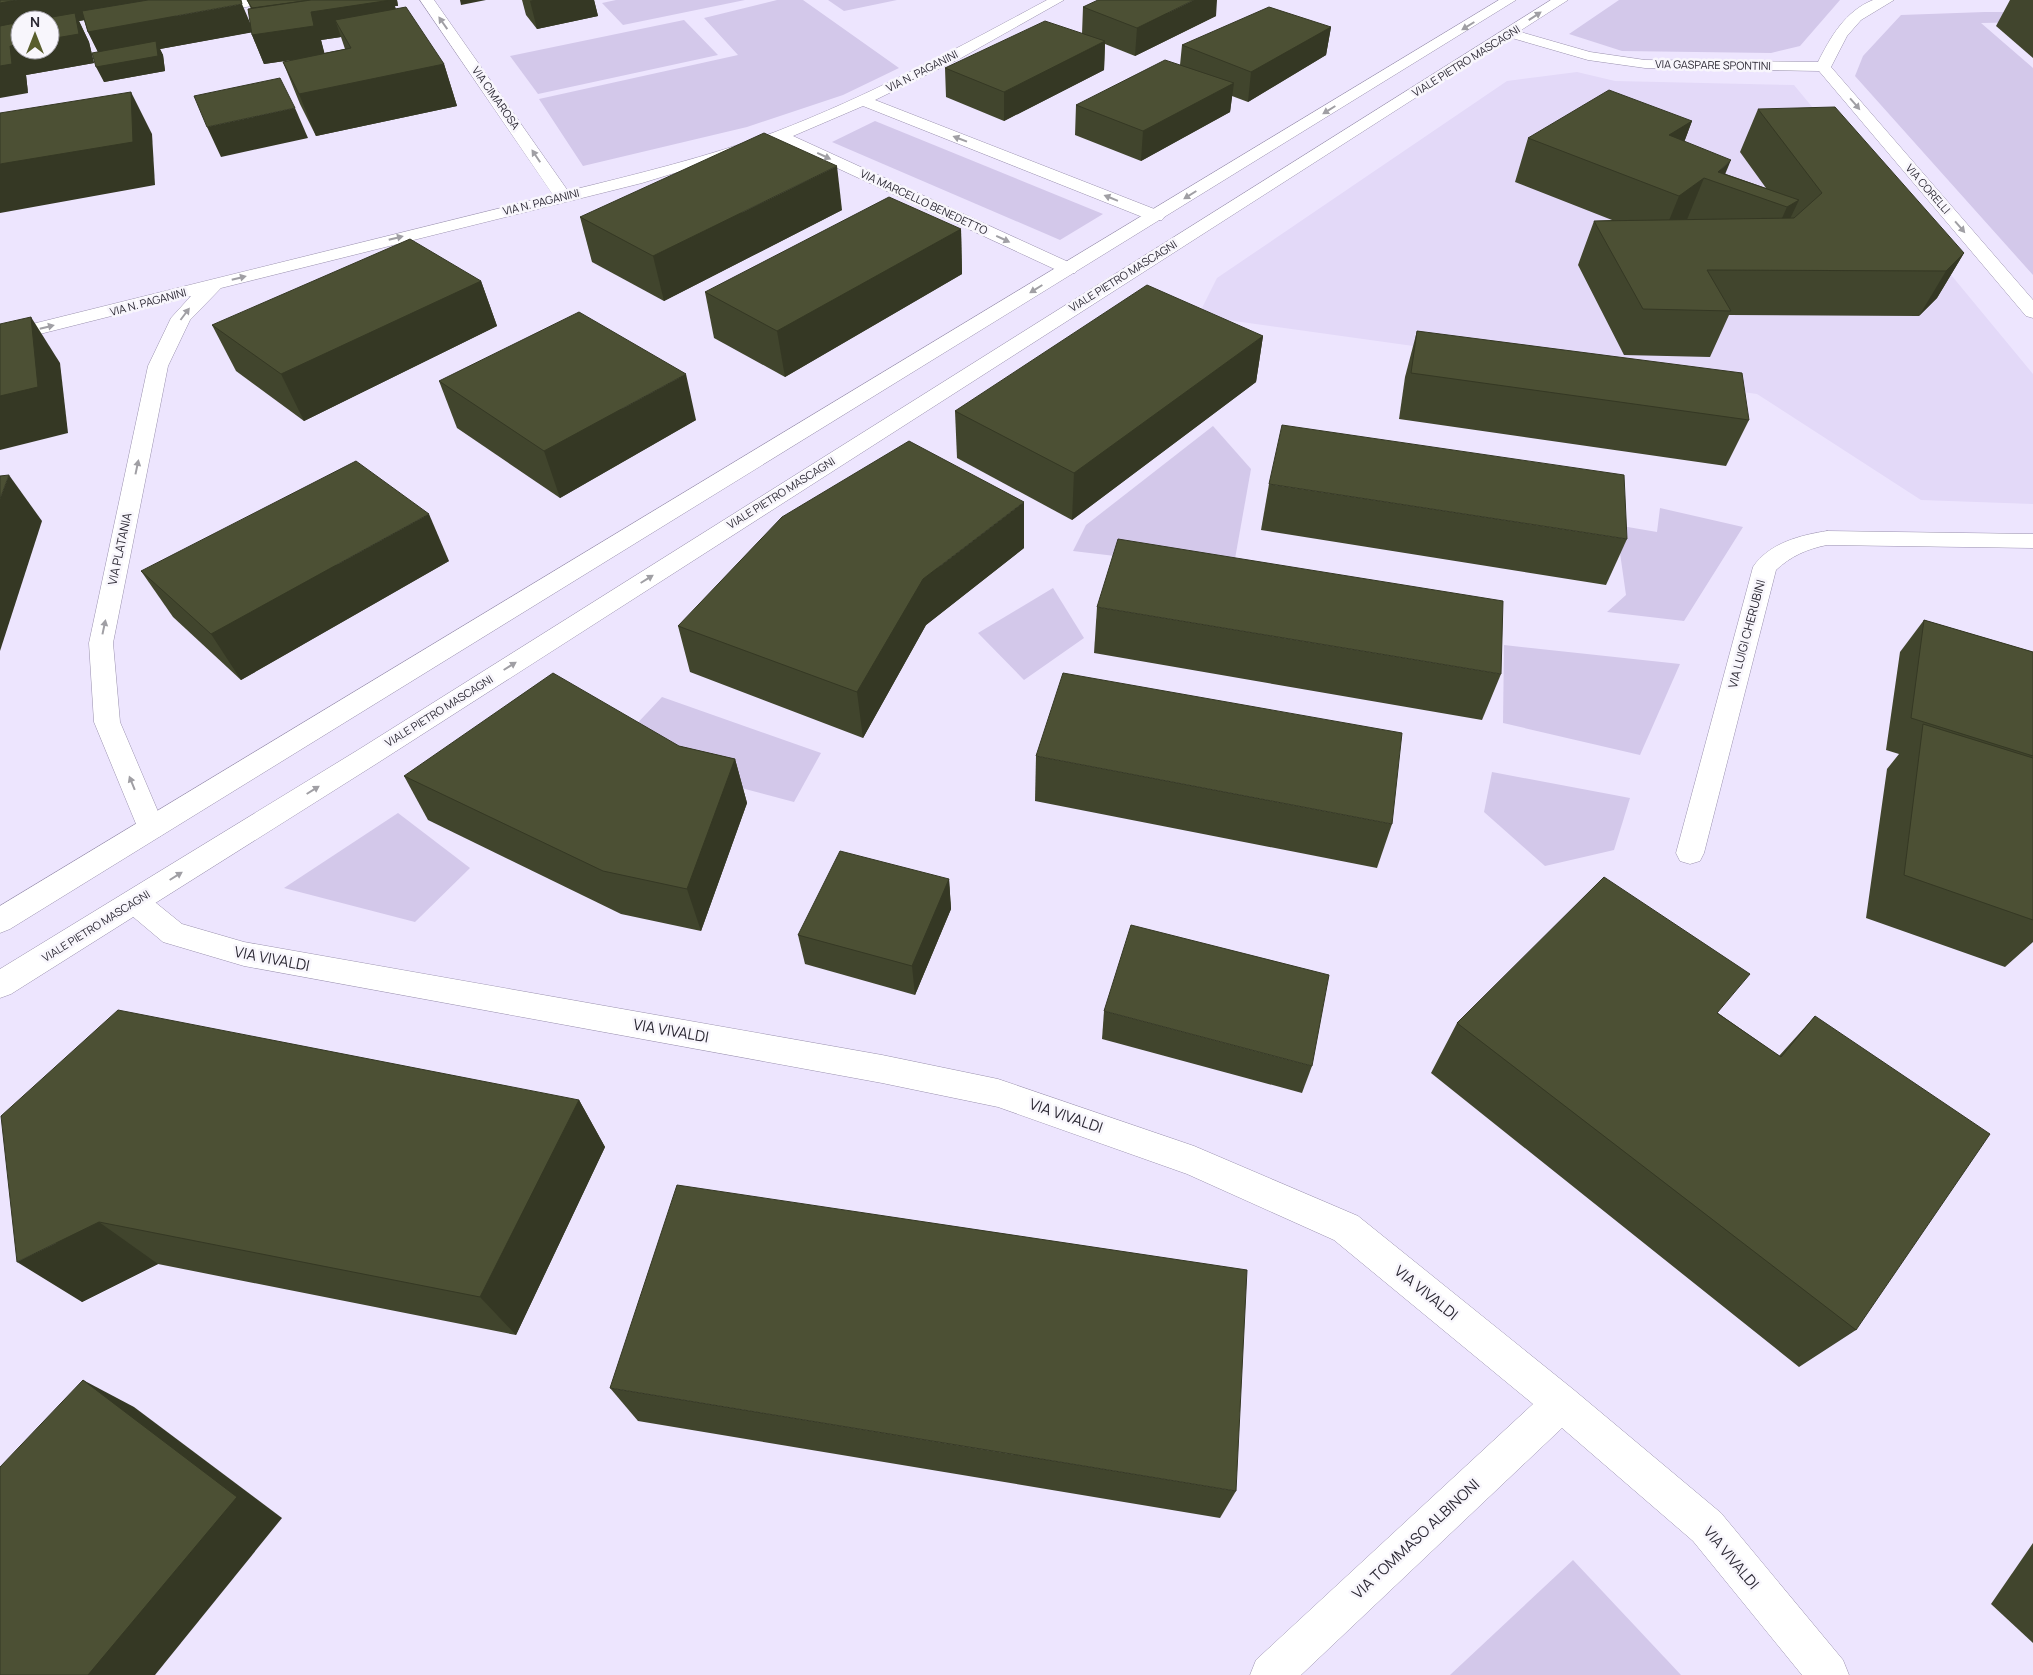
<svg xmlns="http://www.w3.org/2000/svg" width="2033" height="1675" font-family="Manrope,sans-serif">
<rect width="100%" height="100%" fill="#ede5fe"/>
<!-- built -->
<path fill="#e3d9f8" d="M 1577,72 L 1615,81 L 1794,85 L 2033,374 L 2033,504 L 1921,500 L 1757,394 L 1198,316 L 1217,278 L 1507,81 Z"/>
<!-- green -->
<g fill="#d3c8ea">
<path d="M 616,0 L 745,0 L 623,25 L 602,3 Z"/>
<path d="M 777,0 L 803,0 L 899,68 L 843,95 L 747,127 L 583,166 L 539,99 L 738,55 L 704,18 Z"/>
<path d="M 828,0 L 897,0 L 844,11 Z"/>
<path d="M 1619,0 L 1840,0 L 1800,46 L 1771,53 L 1622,51 L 1569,34 Z"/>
<path d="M 1985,12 L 2033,12 L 2033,22 L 1981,23 L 2033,68 L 2033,275 L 1855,76 L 1863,56 L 1901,15 Z"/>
<path d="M 684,20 L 718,55 L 538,94 L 510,56 Z"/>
<path d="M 875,121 L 1103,214 L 1060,240 L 832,142 Z"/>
<path d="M 1213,426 L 1251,469 L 1233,570 L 1073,551 L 1086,525 Z"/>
<path d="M 1660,508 L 1743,527 L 1684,621 L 1607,612 L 1626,595 L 1616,525 L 1657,532 Z"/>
<path d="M 1053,588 L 1084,638 L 1024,680 L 978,633 Z"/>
<path d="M 1504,645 L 1680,664 L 1640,755 L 1503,723 Z"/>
<path d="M 662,697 L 821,753 L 794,802 L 700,777 L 631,730 Z"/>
<path d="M 1492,772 L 1630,798 L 1614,850 L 1545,866 L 1484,812 Z"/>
<path d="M 398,813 L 470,868 L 415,922 L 284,888 Z"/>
<path d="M 1573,1560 L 1681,1675 L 1450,1675 Z"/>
</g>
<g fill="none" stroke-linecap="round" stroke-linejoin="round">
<!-- minor casing -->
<g stroke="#9a91ae" stroke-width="1">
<g id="minor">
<path d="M 239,0 L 270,0 L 263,4 L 206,14 L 199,10 L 201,7 Z"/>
<path d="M 420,0 L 434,0 L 568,191 C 637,174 708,157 775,132 C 869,96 958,48 1047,0 L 1064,0 L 961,58 L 875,100 L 1162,212 L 1165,216 L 1162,220 L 1150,220 L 863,106 L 793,136 L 1075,265 L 1078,269 L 1075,273 L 1063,273 L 779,141 L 642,183 L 221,288 L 190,320 L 168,366 L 113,643 L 120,722 L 165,828 L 161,836 L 151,839 L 141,836 L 94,722 L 89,643 L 148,366 L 171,318 L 191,296 L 0,344 L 0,332 L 553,195 Z"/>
<path d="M 1873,0 L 1894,0 L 1861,20 L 1847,36 L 1831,67 L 2033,300 L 2033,318 L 2026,316 L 1819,71 L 1645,68 L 1588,60 L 1505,36 L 1503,33 L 1510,29 L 1590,52 L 1645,60 L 1818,62 C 1830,38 1845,11 1873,0 Z"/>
<path d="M 1827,531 L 2033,534 L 2033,548 L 1827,545 C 1807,549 1791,556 1776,570 L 1704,853 L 1700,861 L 1690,864 L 1680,861 L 1676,853 L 1753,567 C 1769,543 1801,535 1827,531 Z"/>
<path d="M 135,890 L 145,894 L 182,924 L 244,942 L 882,1055 L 998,1079 L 1194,1146 L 1358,1216 L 1574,1390 L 1721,1513 L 1843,1660 L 1849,1675 L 1802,1675 L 1693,1541 L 1562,1428 L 1301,1675 L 1250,1675 L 1256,1660 L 1533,1404 L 1334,1240 L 1187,1174 L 998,1107 L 882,1083 L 244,966 L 163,942 L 125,910 L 121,902 L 125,894 Z"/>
</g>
</g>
<!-- secondary casing -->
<g stroke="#9a91ae" stroke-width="1">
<g id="secondary">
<path d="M 1499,0 L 1516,0 L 10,929 L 0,933 L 0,906 Z"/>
<path d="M 1551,0 L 1568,0 L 376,764 L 11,994 L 0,998 L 0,969 L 358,750 Z"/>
</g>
</g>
<!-- minor -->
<use href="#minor" fill="#fff" fill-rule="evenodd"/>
<!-- secondary -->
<use href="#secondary" fill="#fff" fill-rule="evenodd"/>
</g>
<!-- wall -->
<g fill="#41452d" fill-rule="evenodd">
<path d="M 0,0 L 250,23 L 251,9 L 247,0 L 397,0 L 398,6 L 395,6 L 395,9 L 444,64 L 457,106 L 316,136 L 300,104 L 283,62 L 292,60 L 264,64 L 252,35 L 252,32 L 160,49 L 163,55 L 165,71 L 104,82 L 98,52 L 88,32 L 84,20 L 79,21 L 89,42 L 94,63 L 26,75 L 28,93 ZM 341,37 L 345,49 L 324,53 L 321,40 Z"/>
<path d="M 522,0 L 594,0 L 598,16 L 537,29 L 526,15 Z"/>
<path d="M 2010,0 L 2033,0 L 2033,58 L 1996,26 Z"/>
<path d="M 1083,7 L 1216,16 L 1135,56 L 1105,44 L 1104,70 L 1004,121 L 946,97 L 945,68 L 1082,34 Z"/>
<path d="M 1331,27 L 1326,55 L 1248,102 L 1232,96 L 1230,112 L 1141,161 L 1075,135 L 1076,105 L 1180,65 L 1182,45 Z"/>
<path d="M 1758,109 L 1964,253 L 1937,298 L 1919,316 L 1729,315 L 1710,357 L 1624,355 L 1578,265 L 1594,221 L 1612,220 L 1515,182 L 1528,138 L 1692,121 L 1684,142 L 1726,174 L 1766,188 L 1740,152 Z"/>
<path d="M 842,210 L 664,301 L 592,262 L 580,217 Z"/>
<path d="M 961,229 L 962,274 L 785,377 L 714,338 L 705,292 Z"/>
<path d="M 481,281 L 497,326 L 304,421 L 236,371 L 212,325 Z"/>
<path d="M 1417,331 L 1749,420 L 1726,466 L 1399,419 L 1405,377 Z"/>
<path d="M 1263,336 L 1256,382 L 1072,520 L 957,458 L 955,411 Z"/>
<path d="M 439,381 L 696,420 L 560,498 L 457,428 Z"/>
<path d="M 1269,484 L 1627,539 L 1606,585 L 1261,530 Z"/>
<path d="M 1024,548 L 926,625 L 863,738 L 690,672 L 678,626 Z"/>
<path d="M 449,561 L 241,680 L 173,617 L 141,571 Z"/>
<path d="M 1097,607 L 1501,674 L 1482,720 L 1094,653 Z"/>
<path d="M 1924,620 L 2033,652 L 2033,942 L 2005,967 L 1866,918 L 1887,769 L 1899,754 L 1886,750 L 1900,652 Z"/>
<path d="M 679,746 L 735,759 L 747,803 L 701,931 L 621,914 L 428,820 L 404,776 Z"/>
<path d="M 1036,756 L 1392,824 L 1377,868 L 1035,801 Z"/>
<path d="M 949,879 L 951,909 L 915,995 L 805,964 L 798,935 Z"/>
<path d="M 1104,1011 L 1312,1066 L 1302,1093 L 1102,1039 Z"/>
<path d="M 1718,1013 L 1779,1056 L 1815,1016 L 1856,1330 L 1799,1367 L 1431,1073 L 1457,1023 Z"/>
<path d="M 579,1100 L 605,1147 L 516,1335 L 158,1264 L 82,1302 L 1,1116 Z"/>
<path d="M 610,1388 L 1236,1491 L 1220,1518 L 638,1421 Z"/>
<path d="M 2033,1543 L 2033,1643 L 1991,1604 Z"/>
</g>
<!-- shaded-wall -->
<g fill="#353824">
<path d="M 17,0 L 208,0 L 79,21 L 89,42 L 94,63 L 26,75 L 28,93 L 0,98 L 0,66 L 10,46 L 20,44 L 20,50 L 50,50 L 50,20 L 20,20 L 20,30 L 0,33 L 0,3 Z"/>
<path d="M 322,0 L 397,0 L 398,6 L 395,6 L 402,28 L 335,20 L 341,37 L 321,40 L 325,55 L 264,64 L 252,35 L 256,14 Z"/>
<path d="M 460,0 L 486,0 L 461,5 Z"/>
<path d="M 533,0 L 594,0 L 598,16 L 537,29 L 530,1 Z"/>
<path d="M 1194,0 L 1217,0 L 1216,16 L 1135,56 L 1137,28 Z"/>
<path d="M 242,4 L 254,32 L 160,49 L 163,55 L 165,71 L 104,82 L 96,67 L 102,60 L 88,32 Z"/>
<path d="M 1331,27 L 1326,55 L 1248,102 L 1251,72 Z"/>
<path d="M 1105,41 L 1104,70 L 1004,121 L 1004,92 Z"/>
<path d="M 444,64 L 457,106 L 316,136 L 299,94 Z"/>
<path d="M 1234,83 L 1230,112 L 1141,161 L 1143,131 Z"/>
<path d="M 131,92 L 152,134 L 155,185 L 0,213 L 0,164 Z"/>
<path d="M 295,108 L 308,138 L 221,157 L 207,127 Z"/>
<path d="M 1692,121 L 1676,164 L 1669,135 Z"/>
<path d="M 1731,160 L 1721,184 L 1718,172 Z"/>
<path d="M 837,166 L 842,210 L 664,301 L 653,256 Z"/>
<path d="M 1704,178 L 1686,222 L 1661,240 L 1679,196 Z"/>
<path d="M 1799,200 L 1778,244 L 1767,252 L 1787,207 Z"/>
<path d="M 961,229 L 962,274 L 785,377 L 777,331 Z"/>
<path d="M 1964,253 L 1937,298 L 1919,316 L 1946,271 Z"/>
<path d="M 481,281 L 497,326 L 304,421 L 281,374 Z"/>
<path d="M 31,317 L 60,363 L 68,433 L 0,450 L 0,396 Z"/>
<path d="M 1263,336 L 1256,382 L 1072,520 L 1074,473 Z"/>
<path d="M 686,374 L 696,420 L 560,498 L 544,451 Z"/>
<path d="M 9,475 L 42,521 L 0,651 L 0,499 Z"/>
<path d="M 1024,502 L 1024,548 L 926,625 L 863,738 L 857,692 L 923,579 Z"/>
<path d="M 429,514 L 449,561 L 241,680 L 211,634 Z"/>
<path d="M 735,759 L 747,803 L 701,931 L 687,889 Z"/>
<path d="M 949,879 L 951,909 L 915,995 L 912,966 Z"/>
<path d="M 579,1100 L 605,1147 L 516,1335 L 480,1297 Z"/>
<path d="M 99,1222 L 158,1264 L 82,1302 L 17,1262 Z"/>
<path d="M 83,1380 L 134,1407 L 282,1518 L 155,1675 L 88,1675 Z"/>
</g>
<!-- building -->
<g fill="#4c5034" stroke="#353824">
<path d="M 0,0 L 17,0 L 0,3 Z"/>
<path d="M 148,0 L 241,0 L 242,4 L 88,32 L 82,11 Z"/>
<path d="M 247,0 L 311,0 L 252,8 Z"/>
<path d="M 311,0 L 391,0 L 311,12 L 314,26 L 252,35 L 248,9 Z"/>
<path d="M 1098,0 L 1194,0 L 1137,28 L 1083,7 Z"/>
<path d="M 406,7 L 444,64 L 299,94 L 283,62 L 351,48 L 335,20 Z"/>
<path d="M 1269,7 L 1331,27 L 1251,72 L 1182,45 Z"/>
<path d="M 75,13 L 79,34 L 50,39 L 50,20 L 35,20 Z"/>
<path d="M 1045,21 L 1105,41 L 1004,92 L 945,68 Z"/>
<path d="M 20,22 L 20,44 L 10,46 L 12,64 L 0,66 L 0,26 Z"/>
<path d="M 156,41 L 158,56 L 96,67 L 92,53 Z"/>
<path d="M 1165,60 L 1234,83 L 1143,131 L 1076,105 Z"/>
<path d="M 280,78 L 295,108 L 207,127 L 194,96 Z"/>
<path d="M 1609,90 L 1692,121 L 1669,135 L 1731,160 L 1718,172 L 1799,200 L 1787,207 L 1704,178 L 1679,196 L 1528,138 Z"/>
<path d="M 131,92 L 133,142 L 0,164 L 0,113 Z"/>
<path d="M 1835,107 L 1964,253 L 1946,271 L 1707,270 L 1731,311 L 1643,309 L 1594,221 L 1794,218 L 1822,193 L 1758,109 Z"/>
<path d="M 764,133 L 837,166 L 653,256 L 580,217 Z"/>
<path d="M 889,197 L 961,229 L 777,331 L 705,292 Z"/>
<path d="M 410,239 L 481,281 L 281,374 L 212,325 Z"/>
<path d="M 1147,285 L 1263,336 L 1074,473 L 955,411 Z"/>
<path d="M 579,312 L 686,374 L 544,451 L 439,381 Z"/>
<path d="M 31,317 L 38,387 L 0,396 L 0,324 Z"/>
<path d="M 1417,331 L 1742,373 L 1749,420 L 1411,373 Z"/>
<path d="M 1282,425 L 1624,475 L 1627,539 L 1269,484 Z"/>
<path d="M 909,441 L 1024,502 L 923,579 L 857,692 L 678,626 L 782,517 Z"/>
<path d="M 356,461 L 429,514 L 211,634 L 141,571 Z"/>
<path d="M 9,475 L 0,499 L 0,476 Z"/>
<path d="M 1118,539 L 1503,601 L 1501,674 L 1097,607 Z"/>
<path d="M 1924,620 L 2033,652 L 2033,756 L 1911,718 Z"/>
<path d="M 553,673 L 679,746 L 735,759 L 687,889 L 603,871 L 404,776 Z"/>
<path d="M 1063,673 L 1402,733 L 1392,824 L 1036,756 Z"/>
<path d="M 1923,724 L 2033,758 L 2033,920 L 1904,875 Z"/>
<path d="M 840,851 L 949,879 L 912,966 L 798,935 Z"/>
<path d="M 1604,877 L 1750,974 L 1717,1013 L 1781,1057 L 1815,1016 L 1990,1134 L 1856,1330 L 1457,1023 Z"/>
<path d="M 1131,925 L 1329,975 L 1312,1066 L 1104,1011 Z"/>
<path d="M 118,1010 L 579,1100 L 480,1297 L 99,1222 L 17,1262 L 1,1116 Z"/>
<path d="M 677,1185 L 1247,1270 L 1236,1491 L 610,1388 Z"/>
<path d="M 83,1380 L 237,1497 L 88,1675 L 0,1675 L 0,1467 Z"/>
</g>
<!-- one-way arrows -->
<defs><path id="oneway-solid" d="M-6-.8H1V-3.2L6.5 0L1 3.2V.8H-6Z" transform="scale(1.25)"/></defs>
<g fill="#a09fa4">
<use href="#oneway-solid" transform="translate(1535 16) rotate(-33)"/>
<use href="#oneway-solid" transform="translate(443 23) rotate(-125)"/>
<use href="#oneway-solid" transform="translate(1468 26) rotate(148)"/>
<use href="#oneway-solid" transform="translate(1855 104) rotate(49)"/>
<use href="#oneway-solid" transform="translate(1329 110) rotate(148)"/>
<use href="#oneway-solid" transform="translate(960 139) rotate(-159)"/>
<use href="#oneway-solid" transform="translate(536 156) rotate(-124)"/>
<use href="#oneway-solid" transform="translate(824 156) rotate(25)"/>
<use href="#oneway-solid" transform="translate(1190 195) rotate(148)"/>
<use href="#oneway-solid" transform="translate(1111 198) rotate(-158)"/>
<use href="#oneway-solid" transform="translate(1960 227) rotate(49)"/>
<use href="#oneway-solid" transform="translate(396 238) rotate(-14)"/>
<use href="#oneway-solid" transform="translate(1003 239) rotate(25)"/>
<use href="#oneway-solid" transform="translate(239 278) rotate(-14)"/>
<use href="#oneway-solid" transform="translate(1036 289) rotate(148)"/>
<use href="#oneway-solid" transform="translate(185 314) rotate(-53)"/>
<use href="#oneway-solid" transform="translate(47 327) rotate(-14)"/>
<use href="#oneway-solid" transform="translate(137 467) rotate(-78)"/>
<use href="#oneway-solid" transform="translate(647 579) rotate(-32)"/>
<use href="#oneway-solid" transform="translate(104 627) rotate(-78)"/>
<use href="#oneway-solid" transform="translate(510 666) rotate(-32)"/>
<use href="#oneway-solid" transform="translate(132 783) rotate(-112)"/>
<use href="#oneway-solid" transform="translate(313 790) rotate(-32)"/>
<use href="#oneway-solid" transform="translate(176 876) rotate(-32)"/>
</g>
<g text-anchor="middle" stroke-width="5" stroke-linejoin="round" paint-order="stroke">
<!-- far-street labels -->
<g font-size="11" fill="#2c2934" stroke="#f8f6fc">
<text transform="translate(1466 61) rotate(-32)" y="4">VIALE PIETRO MASCAGNI</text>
<text transform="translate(1713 65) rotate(1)" y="4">VIA GASPARE SPONTINI</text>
<text transform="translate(922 71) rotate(-27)" y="4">VIA N. PAGANINI</text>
<text transform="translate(496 98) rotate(55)" y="4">VIA CIMAROSA</text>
<text transform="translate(1928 189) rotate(49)" y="4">VIA CORELLI</text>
<text transform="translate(541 202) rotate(-14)" y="4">VIA N. PAGANINI</text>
<text transform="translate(924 202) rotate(25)" y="4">VIA MARCELLO BENEDETTO</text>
<text transform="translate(1123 276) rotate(-32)" y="4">VIALE PIETRO MASCAGNI</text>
<text transform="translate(148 302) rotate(-15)" y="4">VIA N. PAGANINI</text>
<text transform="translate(781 493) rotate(-32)" y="4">VIALE PIETRO MASCAGNI</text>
<text transform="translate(439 711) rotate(-32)" y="4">VIALE PIETRO MASCAGNI</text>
<text transform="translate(96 926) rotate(-32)" y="4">VIALE PIETRO MASCAGNI</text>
</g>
<!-- street labels -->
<g font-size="12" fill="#2c2934" stroke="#f8f6fc">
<text transform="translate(120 549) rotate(-78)" y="4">VIA PLATANIA</text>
<text transform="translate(1747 634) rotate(-75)" y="4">VIA LUIGI CHERUBINI</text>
</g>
<!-- near-street labels -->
<g font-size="15" fill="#2c2934" stroke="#f8f6fc">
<text transform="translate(272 959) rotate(11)" y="5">VIA VIVALDI</text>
<text transform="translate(671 1031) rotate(10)" y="5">VIA VIVALDI</text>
<text transform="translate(1066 1116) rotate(19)" y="5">VIA VIVALDI</text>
<text transform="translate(1426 1293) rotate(39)" y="5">VIA VIVALDI</text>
<text transform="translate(1416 1539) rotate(-43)" y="5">VIA TOMMASO ALBINONI</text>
<text transform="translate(1731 1558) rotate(50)" y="5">VIA VIVALDI</text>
</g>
</g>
<!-- north arrow -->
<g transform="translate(35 35)"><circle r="24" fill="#f8f6fc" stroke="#a6a4ac"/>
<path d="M0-4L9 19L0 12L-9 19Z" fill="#595e2d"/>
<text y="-8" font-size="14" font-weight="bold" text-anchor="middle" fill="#2c2934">N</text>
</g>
</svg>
